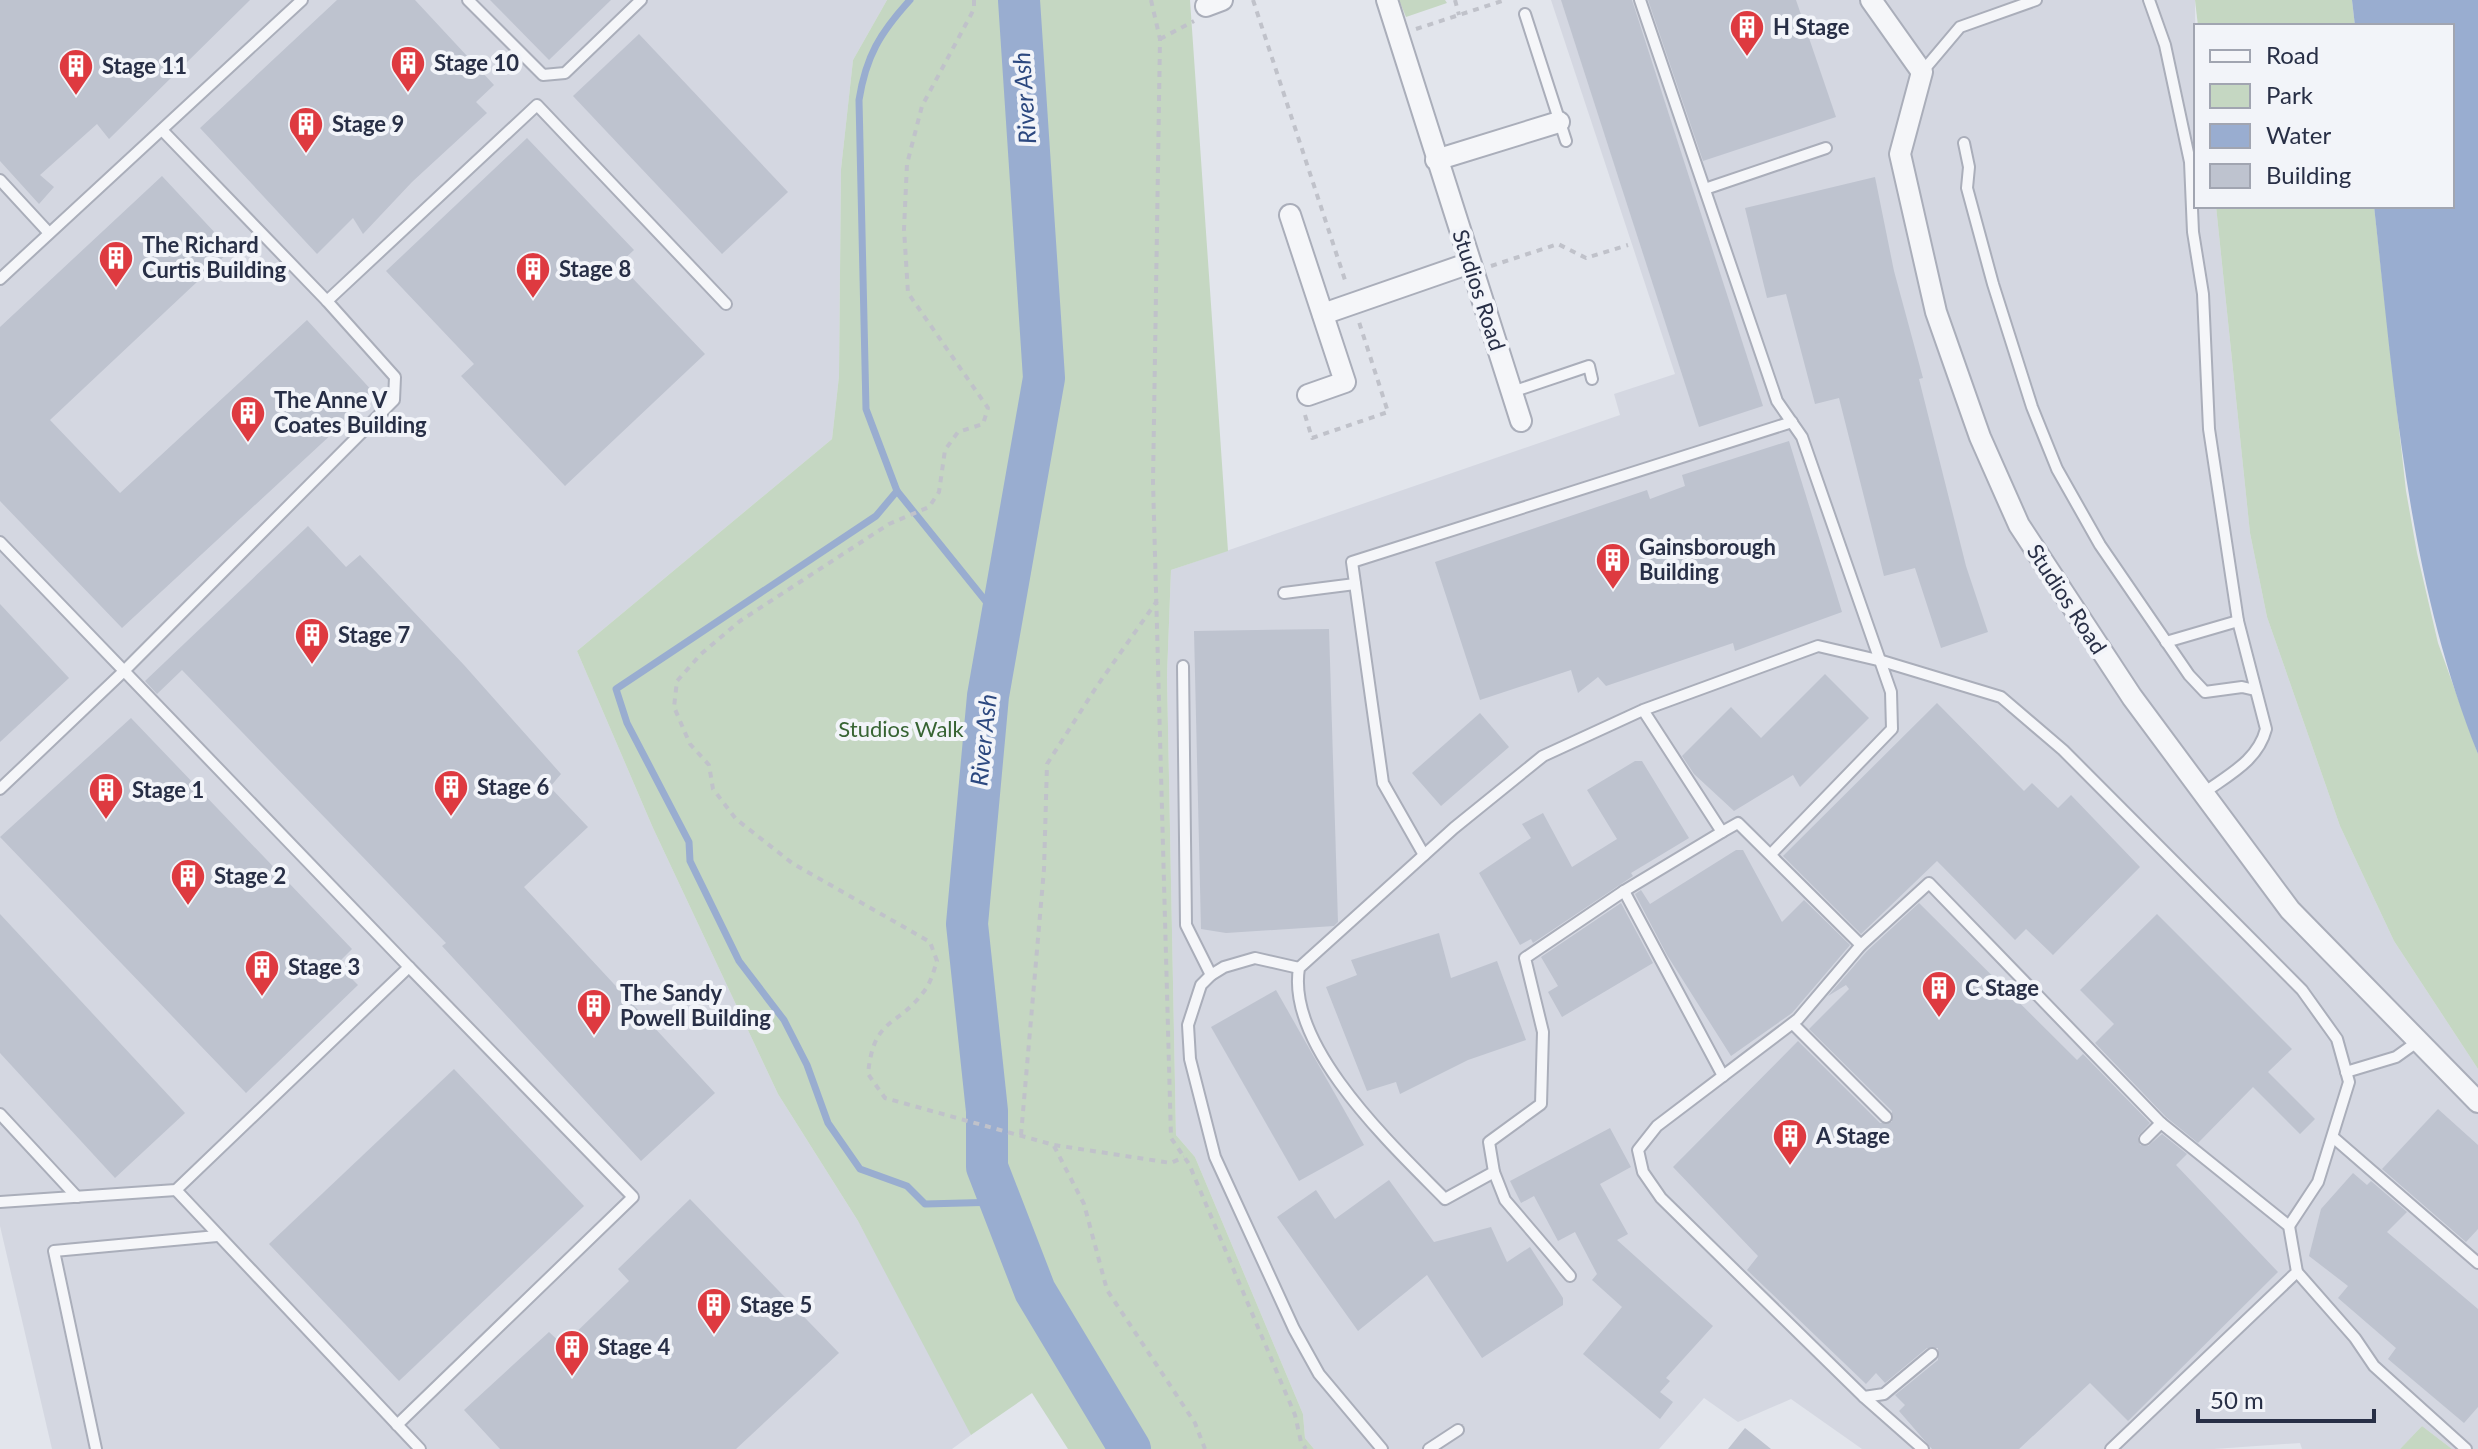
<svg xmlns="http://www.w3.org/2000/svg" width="2478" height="1449" font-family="Lato,sans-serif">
<rect width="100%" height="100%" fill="#e2e5ec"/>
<!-- built -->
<g fill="#d4d7e1">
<path d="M 0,0 L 887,0 L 853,60 L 841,169 L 839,376 L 832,439 L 577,651 L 653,828 L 778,1094 L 858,1221 L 955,1398 L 971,1435 L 952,1449 L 52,1449 L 0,1226 Z"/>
<path d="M 1551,0 L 2195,0 L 2196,206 L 2216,206 L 2250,533 L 2267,617 L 2340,826 L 2394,941 L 2478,1069 L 2478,1449 L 2452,1449 L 2422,1426 L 2400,1449 L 2302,1449 L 2300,1443 L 2214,1449 L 1862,1449 L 1791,1399 L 1738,1422 L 1704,1398 L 1659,1449 L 1314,1449 L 1305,1438 L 1303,1414 L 1195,1157 L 1176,1135 L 1167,676 L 1171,570 L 1620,415 L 1614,394 L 1675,374 Z"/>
</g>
<!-- green -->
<g fill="#c5d7c2">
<path d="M 887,0 L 1190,0 L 1228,551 L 1171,570 L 1167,676 L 1176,1135 L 1195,1157 L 1303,1414 L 1305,1438 L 1314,1449 L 1068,1449 L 1032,1393 L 971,1435 L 858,1221 L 778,1094 L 653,828 L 577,651 L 832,439 L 839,376 L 841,169 L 853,60 Z"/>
<path d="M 1399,0 L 1445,0 L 1447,3 L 1406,17 Z"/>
<path d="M 2195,0 L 2352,0 L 2355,26 L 2198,26 Z"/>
<path d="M 2216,206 L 2374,206 L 2406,491 L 2417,553 L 2438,643 L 2478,754 L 2478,1069 L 2394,941 L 2340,826 L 2267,617 L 2250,533 Z"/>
<path d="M 2422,1426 L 2452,1449 L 2400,1449 Z"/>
</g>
<!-- water -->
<path fill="#99add0" d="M 2352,0 L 2478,0 L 2478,754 C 2407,576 2395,395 2374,206 L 2452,206 L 2452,26 L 2355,26 Z"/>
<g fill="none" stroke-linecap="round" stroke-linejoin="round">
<!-- stream -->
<g stroke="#99add0" stroke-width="7">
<path d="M 910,0 C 880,33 866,56 859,100 L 866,409 L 897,491 L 1001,620"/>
<path d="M 897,491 L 876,516 L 616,689 L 627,723 L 689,842 L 690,861 L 739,961 L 784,1020 L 807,1065 L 828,1123 L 860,1169 L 907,1186 L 925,1204 L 1001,1202"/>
</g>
<!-- river -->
<path stroke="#99add0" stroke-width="42" d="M 1019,0 L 1044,378 L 988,696 L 967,924 L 987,1111 L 987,1167 L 1035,1291 L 1130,1449"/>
</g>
<!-- building -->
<g fill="#bec3cf">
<path d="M 0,0 L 250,0 L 109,139 L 97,124 L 40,175 L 54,187 L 39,204 L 0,161 Z"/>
<path d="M 337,0 L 415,0 L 494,85 L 476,102 L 487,113 L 412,182 L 363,234 L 353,218 L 317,254 L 200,128 Z"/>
<path d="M 490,0 L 611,0 L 549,60 Z"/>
<path d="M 1561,0 L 1632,0 L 1763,406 L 1699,427 Z"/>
<path d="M 1648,0 L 1796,0 L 1836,117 L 1703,161 Z"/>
<path d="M 639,34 L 788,192 L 722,254 L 573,96 Z"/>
<path d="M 527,138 L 634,250 L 619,264 L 705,354 L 565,486 L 461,376 L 474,364 L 386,271 Z"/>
<path d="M 162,176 L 231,250 L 50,420 L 120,493 L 307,320 L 375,394 L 122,628 L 0,501 L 0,327 Z"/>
<path d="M 1875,177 L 1894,271 L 1923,378 L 1919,379 L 1966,566 L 1988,632 L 1941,648 L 1915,568 L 1884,576 L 1839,398 L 1815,404 L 1786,294 L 1767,298 L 1745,208 Z"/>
<path d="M 1789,441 L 1842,612 L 1735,651 L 1733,643 L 1606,686 L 1598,677 L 1578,693 L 1571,670 L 1480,700 L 1435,562 L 1647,490 L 1650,499 L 1685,486 L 1682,475 Z"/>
<path d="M 308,526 L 346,567 L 360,555 L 464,665 L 561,774 L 550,787 L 588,827 L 524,887 L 715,1093 L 641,1161 L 442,946 L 446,943 L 182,670 L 157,694 L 145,681 Z"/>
<path d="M 0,604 L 69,678 L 0,742 Z"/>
<path d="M 1329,629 L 1338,922 L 1334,926 L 1226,933 L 1201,929 L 1194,631 Z"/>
<path d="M 1825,674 L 1869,718 L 1800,787 L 1793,775 L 1734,811 L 1694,774 L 1682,756 L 1731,707 L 1761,738 Z"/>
<path d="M 1937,703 L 2024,791 L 2032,783 L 2058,808 L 2071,795 L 2140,867 L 2053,955 L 2026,929 L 2015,940 L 1937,861 L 1861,934 L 1783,856 Z"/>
<path d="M 1480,713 L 1509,747 L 1441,806 L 1412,773 Z"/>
<path d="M 131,718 L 352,949 L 337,964 L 358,985 L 246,1093 L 0,837 Z"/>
<path d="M 1635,761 L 1642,761 L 1689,838 L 1631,873 L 1633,876 L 1533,943 L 1531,939 L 1520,945 L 1479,873 L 1531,838 L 1522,824 L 1543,813 L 1572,867 L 1617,839 L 1587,790 Z"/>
<path d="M 1736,850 L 1743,850 L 1782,922 L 1804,900 L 1850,945 L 1792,1013 L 1731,1056 L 1667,955 L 1635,894 L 1641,890 L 1650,904 Z"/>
<path d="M 1621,903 L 1653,963 L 1562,1017 L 1548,992 L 1558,986 L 1541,957 Z"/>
<path d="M 1919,903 L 2077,1060 L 2083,1054 L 2150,1123 L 2138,1136 L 2140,1145 L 2148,1146 L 2162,1134 L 2187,1154 L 2176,1165 L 2278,1272 L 2128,1421 L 2090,1383 L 2019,1449 L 1932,1449 L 1899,1411 L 1905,1405 L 1895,1395 L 1938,1360 L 1938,1348 L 1927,1348 L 1885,1383 L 1876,1373 L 1866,1384 L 1747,1270 L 1758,1256 L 1673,1167 L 1798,1041 L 1880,1123 L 1892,1122 L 1892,1111 L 1809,1029 L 1849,989 L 1846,985 L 1828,996 L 1867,951 Z"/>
<path d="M 0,914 L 185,1113 L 115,1178 L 0,1053 Z"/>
<path d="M 2157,914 L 2292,1049 L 2268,1072 L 2315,1119 L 2300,1134 L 2253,1087 L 2198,1143 L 2166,1117 L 2095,1043 L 2114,1024 L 2080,990 Z"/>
<path d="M 1439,933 L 1451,978 L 1497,961 L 1526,1040 L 1468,1060 L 1400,1094 L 1396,1082 L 1367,1091 L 1326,987 L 1357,975 L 1351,960 Z"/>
<path d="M 1276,990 L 1364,1145 L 1299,1181 L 1211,1027 Z"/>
<path d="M 454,1069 L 584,1206 L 399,1381 L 269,1244 Z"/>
<path d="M 2438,1109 L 2478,1145 L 2478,1229 L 2466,1242 L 2382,1169 Z"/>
<path d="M 1610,1128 L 1631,1167 L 1600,1184 L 1628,1234 L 1617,1240 L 1713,1326 L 1666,1378 L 1670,1381 L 1660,1392 L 1673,1402 L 1660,1419 L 1583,1354 L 1622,1307 L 1592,1280 L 1597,1274 L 1575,1232 L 1558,1241 L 1534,1196 L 1521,1203 L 1510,1181 Z"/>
<path d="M 2353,1173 L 2367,1185 L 2371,1181 L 2407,1212 L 2387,1232 L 2478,1309 L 2478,1407 L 2464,1423 L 2388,1359 L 2396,1348 L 2338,1298 L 2348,1286 L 2309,1256 L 2321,1209 Z"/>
<path d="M 1389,1180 L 1434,1242 L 1491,1227 L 1507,1262 L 1530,1247 L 1563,1298 L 1563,1305 L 1482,1358 L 1427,1275 L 1358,1331 L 1277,1217 L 1316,1190 L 1335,1219 Z"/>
<path d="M 690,1199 L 839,1353 L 736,1449 L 500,1449 L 464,1410 L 549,1332 L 563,1345 L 629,1281 L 618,1269 Z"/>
<path d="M 1745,1428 L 1771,1449 L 1728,1449 Z"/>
</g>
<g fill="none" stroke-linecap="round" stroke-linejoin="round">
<!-- lane casing -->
<g stroke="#aaaeba" stroke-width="14">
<g id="lane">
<path d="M 468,0 L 543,75 L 565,73 L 641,0"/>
<path d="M 1640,0 L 1777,401 L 1802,437 L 1891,692 L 1892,729 L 1771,854"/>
<path d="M 2149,0 L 2165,45 L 2190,162 L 2193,232 L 2203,294 L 2209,429 L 2238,621 L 2266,729 C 2258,760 2230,774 2205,792"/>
<path d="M 1525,14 L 1566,141"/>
<path d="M 1922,72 L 1960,27 L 2036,0"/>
<path d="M 162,130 L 327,301 L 537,105 L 726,304"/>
<path d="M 1964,143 L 1969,167 L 1967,188 L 1993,284 L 2032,407 L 2057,469 L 2100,545 L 2189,675 L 2205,692 L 2242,687 L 2255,690"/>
<path d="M 0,180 L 49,233"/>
<path d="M 1705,189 L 1826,148"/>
<path d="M 0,279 L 302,0"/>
<path d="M 1512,392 L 1589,366 L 1592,379"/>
<path d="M 0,542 L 409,967 L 176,1190 L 0,1202"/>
<path d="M 1284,593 L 1355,584"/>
<path d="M 2166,642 L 2238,621"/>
<path d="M 1183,666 L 1186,925 L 1211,975"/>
<path d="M 1643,710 L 1722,832 L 1624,891 L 1525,958 L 1543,1032 L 1541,1104 L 1489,1142 L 1494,1172 L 1445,1199 C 1393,1146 1286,1047 1299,968 L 1454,828 L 1543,756 L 1643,710 L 1818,646 L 1882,661 L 2001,697 L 2063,750 L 2302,990 L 2337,1039 L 2349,1082 L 2318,1182 L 2289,1226"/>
<path d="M 0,789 L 124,671 L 394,400 L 395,377 L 327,301"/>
<path d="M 1722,832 L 1738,823 L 1861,945"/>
<path d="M 1424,855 L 1383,783 L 1352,562 L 1792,422"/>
<path d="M 1624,891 L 1723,1076"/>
<path d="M 1299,968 L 1255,958 L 1224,967 L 1211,975 L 1201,985 L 1188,1025 L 1190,1059 L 1215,1157 L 1294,1329 L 1319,1374 L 1382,1449"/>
<path d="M 1793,1024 L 1886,1117"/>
<path d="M 2346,1072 L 2396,1057 L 2417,1042"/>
<path d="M 0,1114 L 77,1197"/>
<path d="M 2334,1138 L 2478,1263"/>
<path d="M 2145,1139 L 2161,1123"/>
<path d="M 1494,1172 L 1505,1200 L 1570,1276"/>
<path d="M 176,1190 L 420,1449"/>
<path d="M 2297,1272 L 2355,1338 L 2374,1366 L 2466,1449"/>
<path d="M 1932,1354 L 1884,1394 L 1864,1397 L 1661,1198 L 1643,1172 L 1638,1150 L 1657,1126 L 1798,1019 L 1861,945 L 1929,883 L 2161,1123 L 2289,1226 L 2297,1272 L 2111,1449"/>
<path d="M 1864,1397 L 1923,1449"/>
<path d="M 397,1425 L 633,1197 L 409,967"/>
<path d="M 96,1449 L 54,1251 L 217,1236"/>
<path d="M 1429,1449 L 1458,1430"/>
</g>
</g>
<!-- street casing -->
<g stroke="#aaaeba" stroke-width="24">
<g id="street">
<path d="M 1387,0 L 1521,421"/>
<path d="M 1871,0 L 1922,72 L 1900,154 L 1936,312 L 1980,437 L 2019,525 L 2132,697 L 2290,910 L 2478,1102"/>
<path d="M 1206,6 L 1222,0"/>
<path d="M 1436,160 L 1559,122"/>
<path d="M 1290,215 L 1345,382 L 1308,395"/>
<path d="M 1323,314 L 1470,263"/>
</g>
</g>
<!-- path -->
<g stroke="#c0c2ca" stroke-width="4" stroke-dasharray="6 6" stroke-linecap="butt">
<path d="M 974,0 L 974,9 L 922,106 L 907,164 L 904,229 L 908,293 L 988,408 L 983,424 L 958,432 L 945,450 L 939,492 L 929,507 L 889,524 L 740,621 L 701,654 L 677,681 L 674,707 L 690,744 L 709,765 L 713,789 L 736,819 L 792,863 L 930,942 L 937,961 C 934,970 931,982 925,990 C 897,1029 874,1015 868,1074 L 885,1098 L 1054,1145 L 1171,1163 L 1184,1157"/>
<path d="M 1151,0 L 1160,39 L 1153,482 L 1171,1138 L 1189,1164 L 1295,1415 L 1301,1442 L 1306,1449"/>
<path d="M 1253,0 L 1346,283"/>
<path d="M 1455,0 L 1459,15"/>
<path d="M 1416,29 L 1505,0"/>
<path d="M 1160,39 L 1194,21"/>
<path d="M 1491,266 L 1558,244 L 1586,258 L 1628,245"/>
<path d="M 1305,415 L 1312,438 L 1388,412 L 1359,322"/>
<path d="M 1021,1135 L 1044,869 L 1047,764 L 1097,686 L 1157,601"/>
<path d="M 1054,1146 L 1084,1204 L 1107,1290 L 1195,1423 L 1205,1449"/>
</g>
<!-- lane -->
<use href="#lane" stroke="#f5f6f9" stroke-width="10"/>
<!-- street -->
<use href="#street" stroke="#f5f6f9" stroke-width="20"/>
</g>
<!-- icons -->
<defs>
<g id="building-pin" transform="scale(1.8)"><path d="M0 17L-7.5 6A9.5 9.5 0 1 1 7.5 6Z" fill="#de3a40" stroke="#f2f4f9"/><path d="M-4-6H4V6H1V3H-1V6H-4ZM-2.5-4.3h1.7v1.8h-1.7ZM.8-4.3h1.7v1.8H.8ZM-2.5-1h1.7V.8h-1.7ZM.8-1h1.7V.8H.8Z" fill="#fff"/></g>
</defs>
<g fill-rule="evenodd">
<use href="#building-pin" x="1747" y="27"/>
<use href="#building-pin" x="408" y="63"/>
<use href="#building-pin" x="76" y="66"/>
<use href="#building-pin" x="306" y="124"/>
<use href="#building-pin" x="116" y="258"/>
<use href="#building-pin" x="533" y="269"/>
<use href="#building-pin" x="248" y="413"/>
<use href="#building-pin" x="1613" y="560"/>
<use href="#building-pin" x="312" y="635"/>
<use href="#building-pin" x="451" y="787"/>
<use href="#building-pin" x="106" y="790"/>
<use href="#building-pin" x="188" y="876"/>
<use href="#building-pin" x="262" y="967"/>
<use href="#building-pin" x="1939" y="988"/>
<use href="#building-pin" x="594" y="1006"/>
<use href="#building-pin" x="1790" y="1136"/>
<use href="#building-pin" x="714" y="1305"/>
<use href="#building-pin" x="572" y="1347"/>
</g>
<g text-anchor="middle" stroke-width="8" stroke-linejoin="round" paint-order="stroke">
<!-- poi labels -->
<g font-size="22" font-weight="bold" fill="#282f46" stroke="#f2f4f9" text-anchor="start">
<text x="1773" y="35">H Stage</text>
<text x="434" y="71">Stage 10</text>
<text x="102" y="74">Stage 11</text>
<text x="332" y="132">Stage 9</text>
<text x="142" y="253">The Richard<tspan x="142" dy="25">Curtis Building</tspan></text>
<text x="559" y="277">Stage 8</text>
<text x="274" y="408">The Anne V<tspan x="274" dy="25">Coates Building</tspan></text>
<text x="1639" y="555">Gainsborough<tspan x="1639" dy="25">Building</tspan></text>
<text x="338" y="643">Stage 7</text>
<text x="477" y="795">Stage 6</text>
<text x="132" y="798">Stage 1</text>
<text x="214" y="884">Stage 2</text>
<text x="288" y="975">Stage 3</text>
<text x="1965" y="996">C Stage</text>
<text x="620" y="1001">The Sandy<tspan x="620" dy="25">Powell Building</tspan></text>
<text x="1816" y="1144">A Stage</text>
<text x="740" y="1313">Stage 5</text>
<text x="598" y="1355">Stage 4</text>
</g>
<!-- street labels -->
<g font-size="22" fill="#282f46" stroke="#f2f4f9">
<text transform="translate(1479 290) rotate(72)" y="8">Studios Road</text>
<text transform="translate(2067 599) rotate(57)" y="8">Studios Road</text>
</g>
<!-- park labels -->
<g font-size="22" fill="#376433" stroke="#f2f4f9">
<text x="901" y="737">Studios Walk</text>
</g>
<!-- water labels -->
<g font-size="24" font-style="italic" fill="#2c487f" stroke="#f2f4f9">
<text transform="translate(1025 98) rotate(-94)" y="8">River Ash</text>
<text transform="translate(984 740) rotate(-84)" y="8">River Ash</text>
</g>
</g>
<!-- legend -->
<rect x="2194" y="24" width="260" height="184" fill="#f2f4f9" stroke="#a1a5b1" stroke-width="2"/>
<rect x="2210" y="50" width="40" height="12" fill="#f5f6f9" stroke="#a1a5b1" stroke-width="2"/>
<text x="2266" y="64" font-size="24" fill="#282f46">Road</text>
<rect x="2210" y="84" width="40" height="24" fill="#c5d7c2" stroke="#a1a5b1" stroke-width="2"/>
<text x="2266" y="104" font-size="24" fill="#282f46">Park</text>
<rect x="2210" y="124" width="40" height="24" fill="#99add0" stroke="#a1a5b1" stroke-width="2"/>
<text x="2266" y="144" font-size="24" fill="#282f46">Water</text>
<rect x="2210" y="164" width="40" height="24" fill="#bec3cf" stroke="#a1a5b1" stroke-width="2"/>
<text x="2266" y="184" font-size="24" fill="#282f46">Building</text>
<!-- scale -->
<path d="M2198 1409v12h176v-12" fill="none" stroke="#282f46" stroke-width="4"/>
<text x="2210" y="1409" font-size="24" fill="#282f46" stroke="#f2f4f9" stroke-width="6" paint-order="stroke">50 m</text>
</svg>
